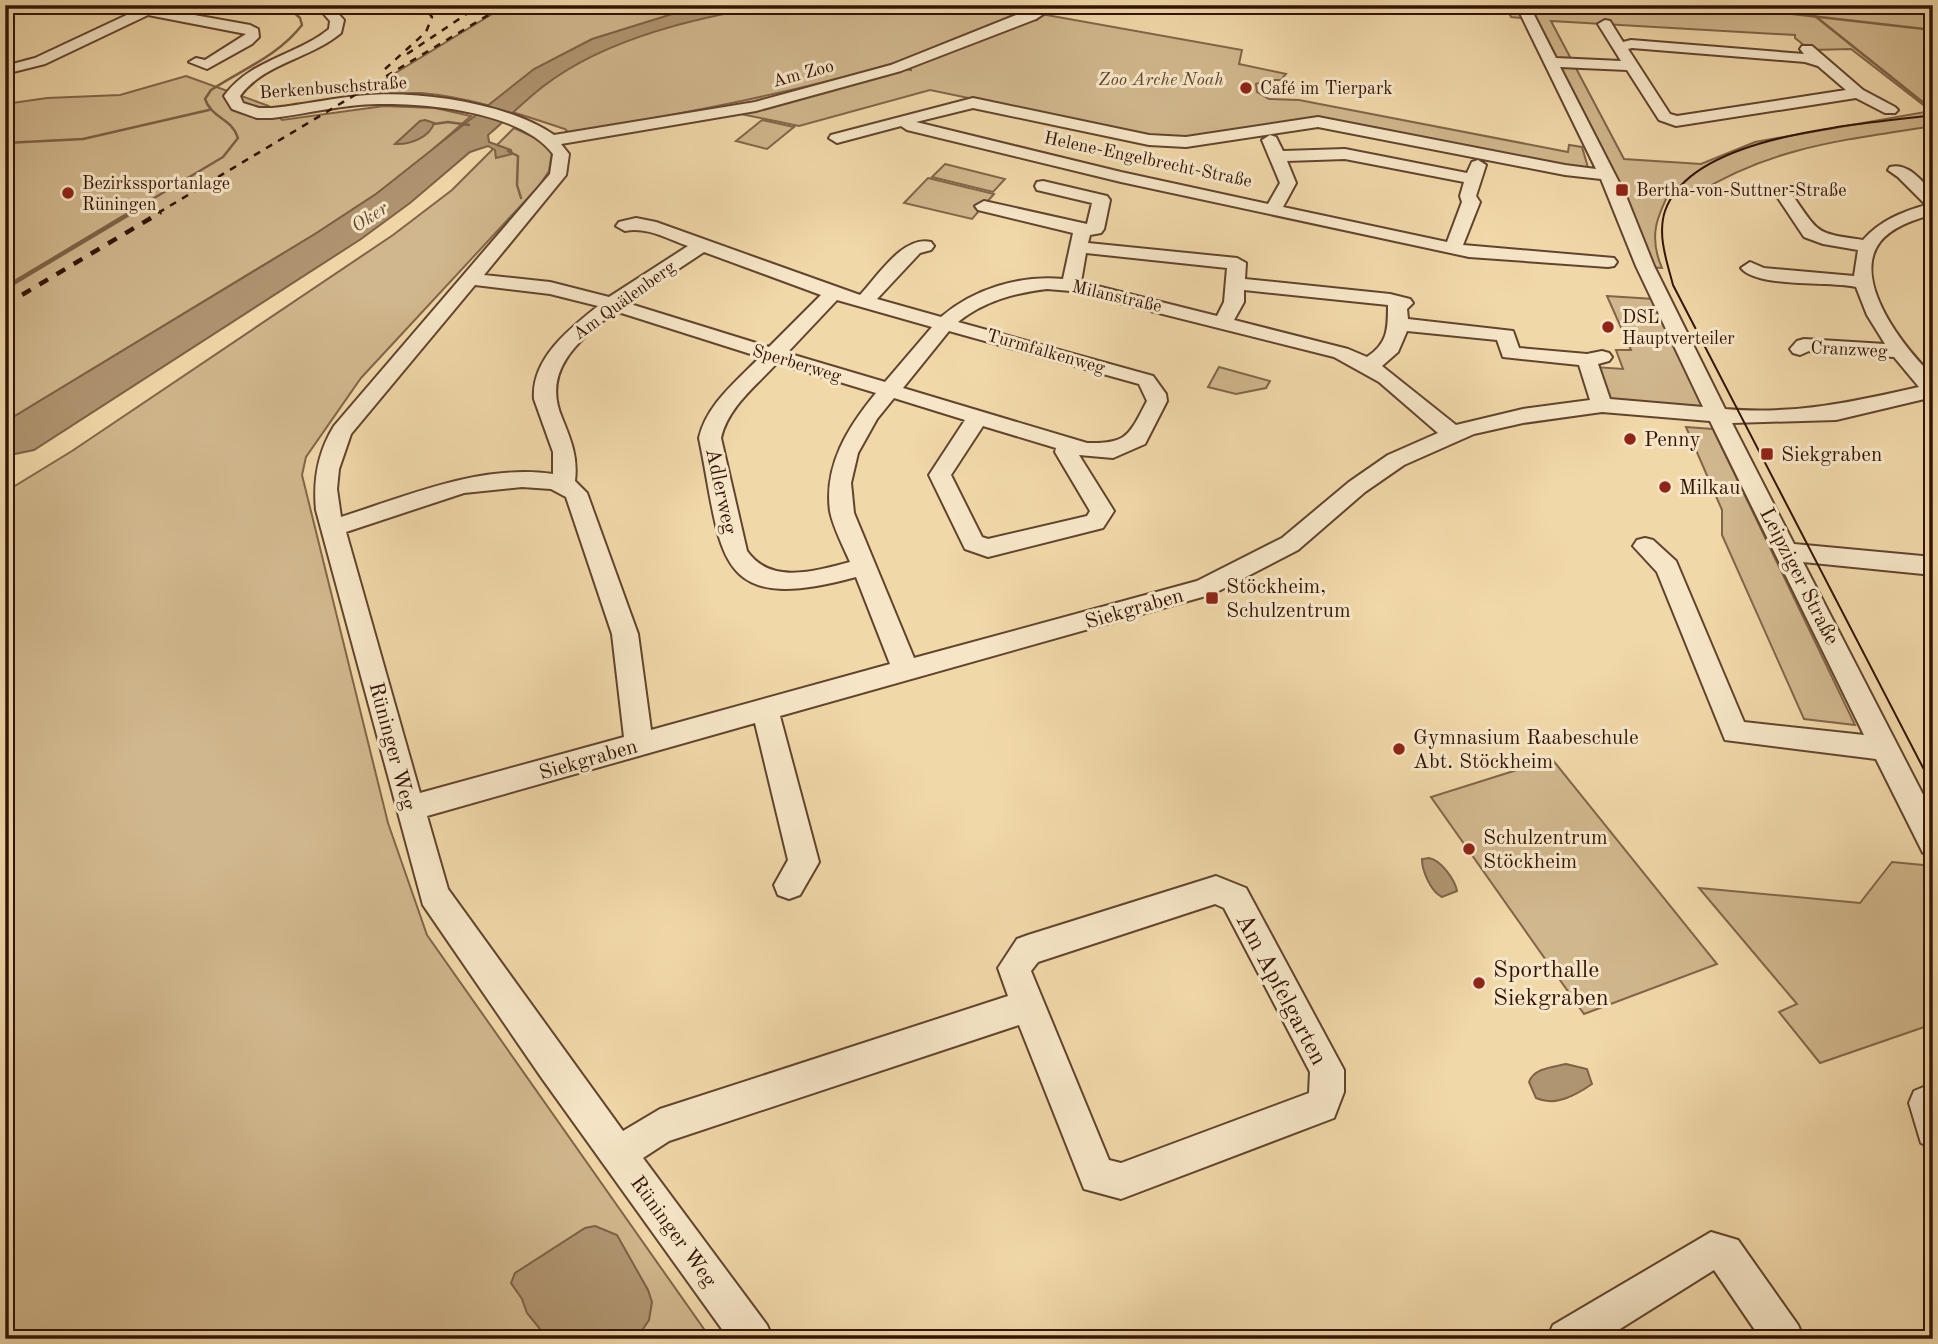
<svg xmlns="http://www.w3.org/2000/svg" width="1938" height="1344" font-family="'Old Standard TT',serif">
<rect width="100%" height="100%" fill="#f1d8a9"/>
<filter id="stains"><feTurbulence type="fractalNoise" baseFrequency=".00286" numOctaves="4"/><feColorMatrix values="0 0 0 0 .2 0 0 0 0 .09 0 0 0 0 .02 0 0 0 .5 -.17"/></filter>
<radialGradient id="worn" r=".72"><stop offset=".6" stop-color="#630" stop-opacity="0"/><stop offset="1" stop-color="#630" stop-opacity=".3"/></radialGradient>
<!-- green -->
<g fill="#d1b78d" stroke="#826549" stroke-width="2" fill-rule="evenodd">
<path d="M 507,5 L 1045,5 C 994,27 944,49 891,64 C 785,95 678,114 570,134 L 565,129 C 519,114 470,97 421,93 C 400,92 377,96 356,97 Z"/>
<path d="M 1505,5 L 1933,5 L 1933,126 C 1845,140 1774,146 1696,194 L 1672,187 C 1657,216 1648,236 1662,268 L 1646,267 L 1531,19 L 1511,17 ZM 1551,21 L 1795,35 L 1795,38 L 1810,50 L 1851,49 L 1931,111 L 1755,142 L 1701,164 L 1624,159 Z"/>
<path d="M 1041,14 L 1242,50 L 1239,64 L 1286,74 L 1281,80 L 1267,80 L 1256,84 L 1257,92 L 1269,99 L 1299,100 L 1568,152 L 1569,145 L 1582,147 L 1589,171 L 1326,121 L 1166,139 L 930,90 L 799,126 L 731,112 L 904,69 L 911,70 L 911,65 L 1027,21 L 1037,20 Z"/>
<path d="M 186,76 L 269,106 L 282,120 L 384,106 L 435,108 L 471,116 L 408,171 L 376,194 L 315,234 L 5,422 L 5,104 L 47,98 L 120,95 Z"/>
<path d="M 762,120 L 794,127 L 767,149 L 736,141 Z"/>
<path d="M 514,128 L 542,141 L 552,152 L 549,171 L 539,186 L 361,378 L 306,457 L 302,475 L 388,823 L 427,935 L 711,1339 L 5,1339 L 5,492 L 72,451 L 393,235 L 452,190 Z"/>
<path d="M 945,164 L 1005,179 L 993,192 L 932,177 Z"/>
<path d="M 928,178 L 994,194 L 972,219 L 904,203 Z"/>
<path d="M 1607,296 L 1654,299 L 1709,410 L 1609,403 L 1595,367 L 1623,369 L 1616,350 L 1631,350 Z"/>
<path d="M 1219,367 L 1270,381 L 1266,388 L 1236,394 L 1208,387 Z"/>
<path d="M 1686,427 L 1713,429 L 1855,725 L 1804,719 L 1722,535 L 1722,510 Z"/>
<path d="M 1552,759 L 1717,964 L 1584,1014 L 1431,797 Z"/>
<path d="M 1892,862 L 1933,866 L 1933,1024 L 1820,1063 L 1779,1012 L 1797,1004 L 1699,888 L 1860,903 Z"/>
</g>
<!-- water -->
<g fill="#b09571" stroke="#7e6146" stroke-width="2">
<path d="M 701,5 L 773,5 C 698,17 607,38 545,85 C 525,100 507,119 488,135 L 489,142 L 511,150 L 512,154 L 496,158 L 495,150 L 488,146 L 470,152 L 410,203 L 361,239 L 34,450 L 5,456 L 5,422 L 315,234 L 376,194 L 534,69 L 592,39 Z"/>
<path d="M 425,120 L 434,123 C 430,137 410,145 395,144 L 420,121 Z"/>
<path d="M 1429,858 C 1441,860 1455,880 1457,891 L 1442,897 C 1431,892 1422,871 1422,859 Z"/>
<path d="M 1566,1064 L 1587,1069 L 1592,1084 C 1576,1095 1555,1107 1536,1098 L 1529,1082 C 1534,1068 1553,1067 1566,1064 Z"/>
<path d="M 595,1226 L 617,1235 L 648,1290 L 652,1302 L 649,1320 L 636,1339 L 548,1339 L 527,1313 L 522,1299 L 511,1283 L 515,1273 L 585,1228 Z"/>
</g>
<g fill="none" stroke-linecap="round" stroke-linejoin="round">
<!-- stream-far1 -->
<g stroke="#7e6146" stroke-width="2.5">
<path d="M 1715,5 L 1933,30"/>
<path d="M 1815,16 L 1930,108"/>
<path d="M 434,124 L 448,122 L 469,125"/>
<path d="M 5,143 L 83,139 L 209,110"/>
<path d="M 508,151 L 518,156 L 517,185 L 521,198"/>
<path d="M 129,213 L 223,157 L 238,138 C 231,117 212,119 205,99 L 211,90 C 243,69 278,56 302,25 L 300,18 L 286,5"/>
</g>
<!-- stream -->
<path stroke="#7e6146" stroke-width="4.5" d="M 5,288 L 132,212"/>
<!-- minor casing -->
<g stroke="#62442e" stroke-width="4">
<g id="minor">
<path d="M 148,5 L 165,5 L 161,9 L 250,25 L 258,29 L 259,37 L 252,44 L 207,69 L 189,62 L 196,58 L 205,60 L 246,34 L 148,15 L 45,64 L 5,74 L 5,66 L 35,58 Z"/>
<path d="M 316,5 L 330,5 L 344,20 L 341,33 C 310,59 264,63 240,96 L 243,103 L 259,108 L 272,108 C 304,105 336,97 368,95 C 422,91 510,104 554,135 L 755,102 L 891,65 L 1041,5 L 1057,5 L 1036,19 L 901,71 L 756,111 L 561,144 L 569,154 L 566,175 L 484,275 L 550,282 L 609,297 L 688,246 C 668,239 646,226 625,231 L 616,226 L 619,222 L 636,218 L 656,222 L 860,295 C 877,277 903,235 931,242 L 934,246 L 931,250 L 920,253 L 877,299 L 941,317 C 974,289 1019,275 1063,279 L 1073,233 L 978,210 L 975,206 L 984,201 L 1087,224 L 1092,203 L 1037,190 L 1035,186 L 1037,182 L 1043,181 L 1107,196 L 1110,200 L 1104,229 L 1101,233 L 1090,235 L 1088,243 L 1237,258 L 1246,263 L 1245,279 L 1390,294 L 1410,299 L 1413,303 L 1407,309 L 1408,319 L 1513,331 L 1519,348 L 1587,354 L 1602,351 L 1609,353 L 1612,357 L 1609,361 L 1598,364 L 1610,399 L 1703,407 L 1636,266 L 1601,179 L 1565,175 L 1318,127 L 1186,147 L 1149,145 L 973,108 L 916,122 L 1121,172 L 1268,204 L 1280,183 L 1262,140 L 1270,135 L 1276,137 L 1283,151 L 1345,149 L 1467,173 L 1472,162 L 1478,160 L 1486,165 L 1476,196 L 1480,202 L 1463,245 L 1614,258 L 1617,262 L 1614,266 L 1608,267 L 1469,257 L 1121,182 L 907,130 L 901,126 L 837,143 L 829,138 L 831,135 L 973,98 L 1149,135 L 1186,137 L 1318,117 L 1565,165 L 1596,169 L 1516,5 L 1529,5 L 1556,58 L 1621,61 L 1598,24 L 1605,20 L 1610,21 L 1623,42 L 1631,40 L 1804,54 L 1800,49 L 1802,46 L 1812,46 L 1863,90 L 1895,107 L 1898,110 L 1895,113 L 1885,113 L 1856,98 L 1676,126 L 1659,120 L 1627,70 L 1560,67 L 1626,196 L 1654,266 L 1725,409 C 1794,415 1853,402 1919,387 L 1894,357 L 1809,351 L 1800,355 L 1793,353 L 1790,349 L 1797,341 L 1804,339 L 1885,344 L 1867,315 L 1856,287 C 1829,281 1757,288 1741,268 L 1750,262 L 1764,268 L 1854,276 L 1858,250 L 1823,244 L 1804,237 L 1776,195 L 1783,187 L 1795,187 L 1797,191 L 1793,196 C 1820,235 1816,233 1863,240 C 1881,220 1902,212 1926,205 L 1898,177 L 1888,170 L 1890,167 C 1908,162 1921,181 1933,192 L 1933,214 C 1914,220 1893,226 1880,242 C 1850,281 1906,350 1933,376 L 1933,397 L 1836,420 L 1732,423 L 1794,544 L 1933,557 L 1933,575 L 1803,562 L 1933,814 L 1933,857 L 1923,853 L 1876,759 L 1725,740 L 1657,572 L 1633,546 L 1637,540 L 1645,538 L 1653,540 L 1676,561 L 1744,722 L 1864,735 L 1710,421 L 1602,412 L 1523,423 L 1474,434 L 1404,465 L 1365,492 L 1298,550 L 1213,594 L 780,716 L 819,862 L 800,895 L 789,899 L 778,895 L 774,885 L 788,860 L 755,723 L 427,816 L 448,889 L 623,1131 L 660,1109 L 1008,996 L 998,968 L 1017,939 L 1028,935 L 1216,876 L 1246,888 L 1344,1070 L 1344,1092 L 1334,1118 L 1121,1199 L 1084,1189 L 1019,1025 L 669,1141 L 643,1158 L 767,1325 L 773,1339 L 729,1339 L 541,1077 L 423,905 L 316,510 C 313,479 318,452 334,426 L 550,174 L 553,154 C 521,112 428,103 378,104 C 343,104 307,114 272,118 L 257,118 L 232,109 L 224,96 C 251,59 296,56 329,29 L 330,21 ZM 1632,48 L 1805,62 L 1818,66 L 1846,90 L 1677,116 L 1670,114 L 1628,49 ZM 1345,159 L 1464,182 L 1460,196 L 1462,202 L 1447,242 L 1283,207 L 1296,183 L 1287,161 ZM 704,252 L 821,295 L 769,347 L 627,303 ZM 1086,253 L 1227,268 L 1224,302 L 1217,316 L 1081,282 ZM 475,285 L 550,294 L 598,306 C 569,329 531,359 534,399 L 553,452 L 553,474 C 480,464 410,495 341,517 L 337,489 L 339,469 L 351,434 ZM 1047,289 L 1071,291 L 1334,357 L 1379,382 L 1438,433 L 1388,455 L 1349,482 L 1282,538 L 1197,581 L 914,658 L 854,513 L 851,483 L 858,453 L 877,419 L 894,398 L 965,420 L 929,475 L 965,549 L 988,557 L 1103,528 L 1114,511 L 1079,455 L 1113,458 L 1145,444 L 1167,401 L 1166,394 L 1153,376 L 958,322 C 984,301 1014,293 1047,289 ZM 1244,290 L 1388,305 C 1388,329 1388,343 1367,357 L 1348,349 L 1234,320 L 1244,302 ZM 837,300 L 932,327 L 885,382 L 787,353 ZM 615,311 L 760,357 C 736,382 707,404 699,438 C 723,553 711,617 856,577 L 890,664 L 651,730 L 638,634 L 587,493 L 575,481 C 578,457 571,440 562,418 C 541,369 580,340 615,311 ZM 949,331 L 1139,384 L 1147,401 C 1129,435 1128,444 1087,443 L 903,388 ZM 1407,331 L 1497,340 L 1503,357 L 1579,365 L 1590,400 L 1523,409 L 1456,425 L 1382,366 L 1398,352 ZM 777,363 L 876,393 C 848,427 824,465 830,511 C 833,527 843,546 850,562 C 815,571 771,585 747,551 L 721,438 C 728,407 756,386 777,363 ZM 983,426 L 1056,448 L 1055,452 L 1090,511 L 1087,516 L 988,539 L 982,537 L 951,475 ZM 522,487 L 551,489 L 566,497 L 612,634 L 624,737 L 420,793 L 346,532 L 464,493 ZM 1215,904 L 1224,908 L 1310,1072 L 1309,1093 L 1121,1163 L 1109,1160 L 1031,971 L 1038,962 Z"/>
<path d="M 1926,1086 L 1933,1088 L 1933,1148 L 1921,1143 L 1909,1103 L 1914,1091 Z"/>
<path d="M 1711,1232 L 1738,1240 L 1798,1325 L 1804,1339 L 1761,1339 L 1714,1270 L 1604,1339 L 1547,1339 L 1553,1325 Z"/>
</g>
</g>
<!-- minor -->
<use href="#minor" fill="#f6e6c7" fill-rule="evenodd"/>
<!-- tram -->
<path stroke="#331305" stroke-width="2" d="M 1933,115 C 1862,125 1692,133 1665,211 C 1657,235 1667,262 1673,285 L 1933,787"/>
<!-- rail-far1 -->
<g stroke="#331305" stroke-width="2.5" stroke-dasharray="7 7" stroke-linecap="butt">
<path d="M 407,54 L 480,5"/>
<path d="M 385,69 L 426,32 L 432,17 L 423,5"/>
<path d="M 158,213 L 505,5"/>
</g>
<!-- rail -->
<path stroke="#331305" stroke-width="4.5" stroke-dasharray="10 10" stroke-linecap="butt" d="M 5,305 L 161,212"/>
</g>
<!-- markers -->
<g fill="#8f2418" stroke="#f6e6c7" stroke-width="2.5">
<circle cx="1246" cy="88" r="7"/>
<rect x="1615" y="183" width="14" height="14" rx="3.5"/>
<circle cx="68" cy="193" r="7"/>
<circle cx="1608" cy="327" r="7"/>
<circle cx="1630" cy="439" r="7"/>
<rect x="1760" y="447" width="14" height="14" rx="3.5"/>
<circle cx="1665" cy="487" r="7"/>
<rect x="1205" y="591" width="14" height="14" rx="3.5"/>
<circle cx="1399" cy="749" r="7"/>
<circle cx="1469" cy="849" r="7"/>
<circle cx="1479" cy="983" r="7"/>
</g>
<g text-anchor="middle" stroke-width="6" stroke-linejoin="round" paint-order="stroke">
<!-- far-street labels -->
<g font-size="18" fill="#331305" stroke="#f6e6c7">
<text transform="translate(803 73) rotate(-15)" y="6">Am Zoo</text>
<text transform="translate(333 87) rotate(-4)" y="6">Berkenbuschstraße</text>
<text transform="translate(1148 159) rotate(12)" y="6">Helene-Engelbrecht-Straße</text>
<text transform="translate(1117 296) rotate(13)" y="6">Milanstraße</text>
<text transform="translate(624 300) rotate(-36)" y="6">Am Quälenberg</text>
<text transform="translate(1849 349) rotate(3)" y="6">Cranzweg</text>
<text transform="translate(1046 351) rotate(16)" y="6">Turmfalkenweg</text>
<text transform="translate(797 363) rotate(17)" y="6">Sperberweg</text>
</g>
<!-- far-park labels -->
<g font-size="18" font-style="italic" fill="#62442e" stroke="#f6e6c7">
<text x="1161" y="85">Zoo Arche Noah</text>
</g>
<!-- far-poi labels -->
<g font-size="18" fill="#331305" stroke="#f6e6c7" text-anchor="start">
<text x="1260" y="94">Café im Tierpark</text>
<text x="82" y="189">Bezirkssportanlage<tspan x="82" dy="21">Rüningen</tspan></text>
<text x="1636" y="196">Bertha-von-Suttner-Straße</text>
<text x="1622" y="323">DSL<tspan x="1622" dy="21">Hauptverteiler</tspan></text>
</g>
<!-- far-water labels -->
<g font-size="19" font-style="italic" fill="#654730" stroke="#f6e6c7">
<text transform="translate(369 216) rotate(-33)" y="7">Oker</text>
</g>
<!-- poi labels -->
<g font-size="21" fill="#331305" stroke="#f6e6c7" text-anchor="start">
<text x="1644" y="446">Penny</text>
<text x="1781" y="461">Siekgraben</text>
<text x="1679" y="494">Milkau</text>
<text x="1226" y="593">Stöckheim,<tspan x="1226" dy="24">Schulzentrum</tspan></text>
<text x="1413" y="744">Gymnasium Raabeschule<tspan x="1413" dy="24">Abt. Stöckheim</tspan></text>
<text x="1483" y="844">Schulzentrum<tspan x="1483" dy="24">Stöckheim</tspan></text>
</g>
<!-- street labels -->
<g font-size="21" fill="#331305" stroke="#f6e6c7">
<text transform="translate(722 491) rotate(78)" y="7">Adlerweg</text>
<text transform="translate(1800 576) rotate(63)" y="7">Leipziger Straße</text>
<text transform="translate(1134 608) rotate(-16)" y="7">Siekgraben</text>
<text transform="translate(393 746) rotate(75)" y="7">Rüninger Weg</text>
<text transform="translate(588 759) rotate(-16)" y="7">Siekgraben</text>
<text transform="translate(674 1231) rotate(54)" y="7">Rüninger Weg</text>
</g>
<!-- near-poi labels -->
<g font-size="24" fill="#331305" stroke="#f6e6c7" text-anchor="start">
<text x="1493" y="977">Sporthalle<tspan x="1493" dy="28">Siekgraben</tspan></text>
</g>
<!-- near-street labels -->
<g font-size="24" fill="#331305" stroke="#f6e6c7">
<text transform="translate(1282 989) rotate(62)" y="8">Am Apfelgarten</text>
</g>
</g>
<!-- margin -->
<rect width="1938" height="1344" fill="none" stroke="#f1d8a9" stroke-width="28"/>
<rect x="7" y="7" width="1924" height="1330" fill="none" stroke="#331305" stroke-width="3.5"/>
<rect x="14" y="14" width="1910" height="1316" fill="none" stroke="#331305" stroke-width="2"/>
<rect width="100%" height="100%" filter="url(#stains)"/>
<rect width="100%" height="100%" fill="url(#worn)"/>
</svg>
